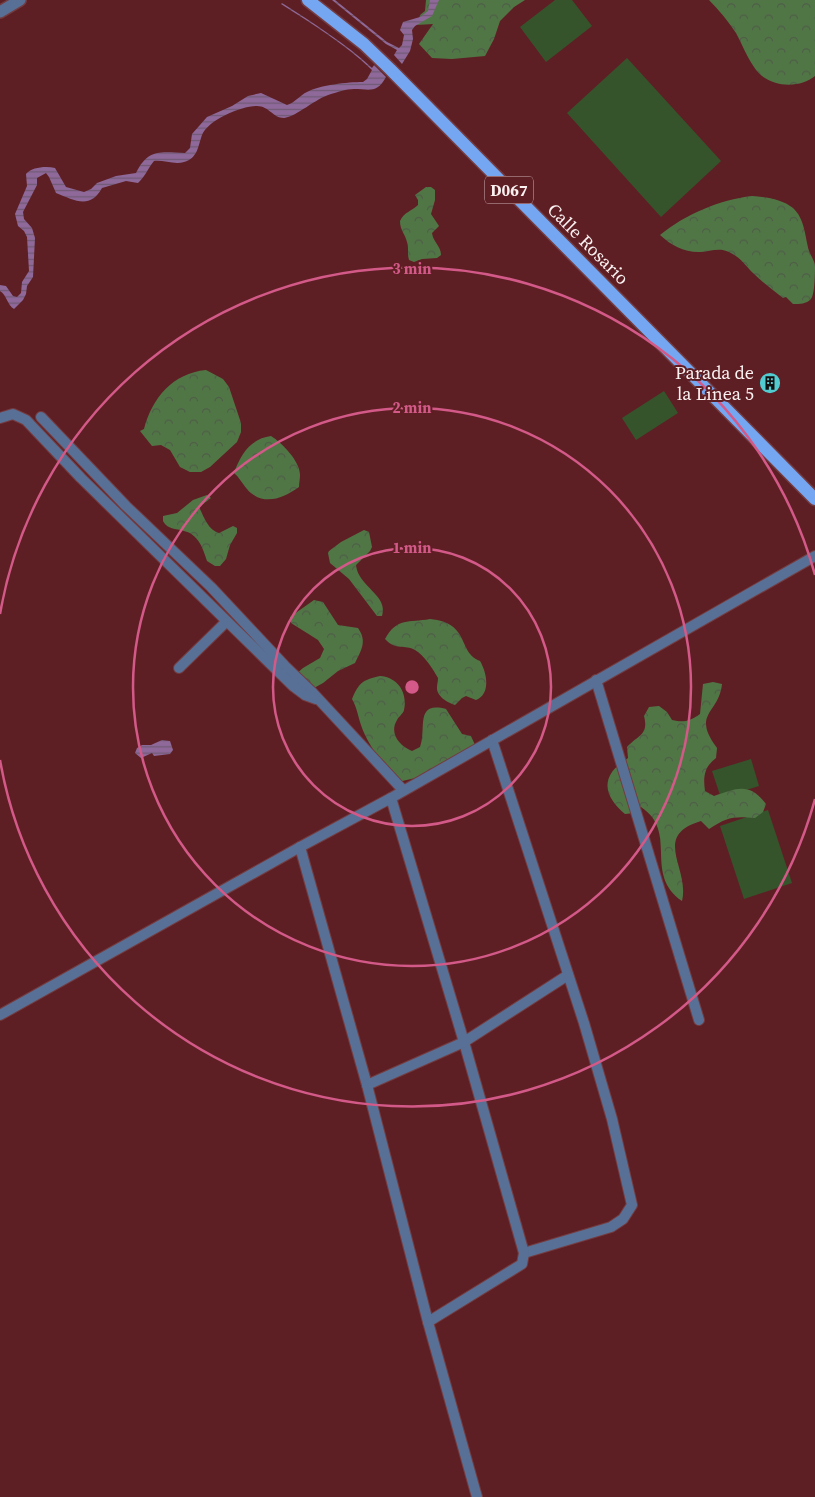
<svg xmlns="http://www.w3.org/2000/svg" width="815" height="1497" font-family="'Source Serif 4',serif">
<defs>
<pattern id="forest-crowns" width="20" height="18" patternUnits="userSpaceOnUse" patternTransform="scale(1.25)"><rect width="20" height="18" fill="#517646"/><path d="M2 6a3 3 0 1 1 6 0M12 15a3 3 0 1 1 6 0" fill="none" stroke="#4e5d47"/></pattern>
<pattern id="water-rules" width="6" height="5" patternUnits="userSpaceOnUse" patternTransform="scale(1.25)"><rect width="6" height="5" fill="#8f6999"/><path d="M0 2.5h6" fill="none" stroke="#705a75"/></pattern>
</defs>
<rect width="100%" height="100%" fill="#5e1f24"/>
<!-- grass -->
<g fill="#35542c">
<path d="M 555,0 L 572,0 L 592,26 L 546,62 L 520,27 Z"/>
<path d="M 627,58 L 721,161 L 661,217 L 567,113 Z"/>
<path d="M 664,391 L 678,413 L 636,440 L 622,418 Z"/>
<path d="M 751,759 L 759,786 L 721,798 L 712,771 Z"/>
<path d="M 768,810 L 792,883 L 744,899 L 720,826 Z"/>
</g>
<!-- forest -->
<g fill="url(#forest-crowns)">
<path d="M 426,0 L 525,0 L 514,7 L 500,21 L 494,39 L 485,56 L 452,59 L 432,58 L 419,44 L 433,24 L 416,25 L 418,24 L 420,15 L 425,11 Z"/>
<path d="M 709,0 L 815,0 L 815,76 C 798,90 766,87 754,67 C 747,57 742,44 736,33 C 728,21 719,10 709,0 Z"/>
<path d="M 426,187 L 431,187 L 435,190 L 435,200 L 431,214 L 439,226 L 432,233 C 433,242 441,246 441,255 L 437,258 L 422,259 L 414,262 L 409,260 C 407,253 409,248 407,242 C 405,234 400,230 400,221 C 404,212 412,211 418,205 L 418,200 L 415,195 Z"/>
<path d="M 752,196 C 766,197 782,199 793,208 C 805,219 805,237 809,251 C 811,256 814,260 815,265 C 815,272 815,294 811,299 C 806,304 800,304 793,304 L 786,297 L 783,298 C 773,290 762,282 753,273 C 745,265 740,257 729,252 C 718,247 710,252 699,252 C 683,252 671,245 660,235 C 686,214 719,200 752,196 Z"/>
<path d="M 206,370 L 223,379 L 229,387 L 241,423 L 241,432 L 237,442 L 210,467 L 201,472 L 190,472 L 180,467 L 170,450 L 161,445 L 152,446 L 140,431 L 144,429 C 152,398 173,373 206,370 Z"/>
<path d="M 271,436 C 282,443 300,461 300,475 C 300,479 299,483 299,487 C 282,499 262,507 246,488 C 242,483 239,477 234,473 C 241,454 250,439 271,436 Z"/>
<path d="M 207,495 L 211,498 L 199,507 C 204,517 208,530 219,533 L 233,526 L 237,528 L 237,533 L 230,545 L 226,559 L 220,566 L 215,566 L 207,561 C 203,548 198,534 184,531 C 175,528 168,530 163,521 L 163,516 L 177,513 L 193,500 Z"/>
<path d="M 364,530 L 369,532 L 372,547 L 370,551 L 356,565 C 358,587 389,595 382,616 L 377,616 L 349,579 L 330,563 L 328,553 L 329,551 L 341,542 Z"/>
<path d="M 314,600 L 323,602 L 338,625 L 358,628 C 367,641 362,649 355,663 L 338,671 L 323,683 L 314,688 L 295,675 L 303,668 L 320,658 L 324,649 L 318,640 L 291,623 L 290,617 Z"/>
<path d="M 430,619 C 471,623 457,652 480,661 C 487,673 491,694 476,700 L 466,696 L 462,698 L 455,705 C 448,703 436,696 437,687 C 437,684 438,682 438,678 C 433,669 424,655 415,650 C 405,644 396,651 385,639 C 397,617 409,623 430,619 Z"/>
<path d="M 380,676 C 397,677 408,692 404,710 C 403,714 399,716 397,720 C 389,733 399,746 412,751 L 420,747 C 427,729 414,701 446,709 L 462,734 L 471,736 L 475,745 L 424,776 L 398,782 C 385,767 367,744 361,725 C 358,716 357,708 352,699 C 359,683 362,680 380,676 Z"/>
<path d="M 713,682 L 722,684 C 719,714 691,713 717,748 L 716,758 C 704,767 703,777 705,791 L 714,796 C 738,788 749,782 766,804 L 763,812 L 755,818 C 734,816 727,817 709,829 L 701,821 C 651,836 690,868 682,901 C 643,874 679,832 641,807 L 635,813 L 625,814 C 612,803 601,788 612,772 C 616,766 623,762 628,758 L 627,747 C 638,735 649,735 644,716 L 649,707 L 659,706 L 667,712 L 672,720 C 684,723 690,721 700,714 L 703,684 Z"/>
</g>
<!-- water -->
<g fill="url(#water-rules)">
<path d="M 332,0 L 335,0 L 387,42 L 399,48 L 402,45 L 404,35 L 400,30 L 403,22 L 420,17 L 428,11 L 430,0 L 439,0 L 432,16 L 415,26 L 412,30 L 413,39 L 410,51 L 402,64 L 394,55 L 397,50 L 386,44 Z"/>
<path d="M 282,3 C 313,23 345,43 372,68 L 374,65 L 386,77 C 377,94 369,89 354,89 C 346,89 338,92 331,94 C 316,98 296,117 284,118 C 273,118 269,106 257,106 C 241,106 208,120 202,135 C 198,146 198,158 184,162 C 175,165 164,160 154,161 C 148,168 145,177 138,183 L 126,181 L 102,188 C 90,210 74,200 56,193 L 49,177 L 46,173 L 37,178 L 37,185 L 23,212 L 24,219 L 32,228 L 35,238 L 33,277 L 27,286 L 26,294 L 23,300 L 14,309 C 7,305 7,295 0,291 L 0,285 L 6,286 L 13,296 L 17,297 L 21,293 L 22,282 L 29,271 L 27,237 L 24,231 L 18,226 L 15,214 L 27,186 L 26,174 C 32,167 46,166 55,168 L 66,187 L 84,192 L 91,189 L 97,183 L 116,176 L 136,173 C 148,148 161,152 185,153 L 190,148 L 192,134 L 207,117 L 232,106 L 248,96 L 261,93 L 287,105 C 296,102 300,95 307,92 C 320,85 348,82 363,82 L 367,79 L 372,70 C 345,44 312,24 281,4 Z"/>
<path d="M 162,740 L 170,741 L 173,750 L 170,754 L 154,756 L 152,753 L 141,758 L 135,753 L 137,748 L 142,745 L 151,745 Z"/>
</g>
<g fill="none" stroke-linecap="round" stroke-linejoin="round">
<!-- minor casing -->
<g stroke="#743c41" stroke-width="12">
<g id="minor">
<path d="M 41,417 L 126,506 L 211,587 L 285,666 L 311,691 L 403,790"/>
<path d="M 0,418 L 13,414 L 26,420 L 81,478 L 293,686 L 305,695 L 316,699"/>
<path d="M 179,668 L 226,622"/>
<path d="M 596,680 L 699,1020"/>
<path d="M 492,740 L 584,1023 L 612,1119 L 632,1205 L 623,1219 L 611,1227 L 524,1253"/>
<path d="M 391,798 L 464,1042 L 524,1253 L 522,1264 L 428,1322 L 477,1497"/>
<path d="M 300,847 L 367,1085 L 428,1322"/>
<path d="M 0,1015 L 300,847 L 391,798 L 815,556"/>
<path d="M 367,1085 L 464,1042 L 568,975"/>
</g>
</g>
<!-- tertiary casing -->
<g stroke="#743c41" stroke-width="14">
<path id="tertiary" d="M 0,12 L 20,0"/>
</g>
<!-- primary casing -->
<g stroke="#743c41" stroke-width="15">
<path id="primary" d="M 308,0 L 364,44 L 390,69 L 815,499"/>
</g>
<!-- minor -->
<use href="#minor" stroke="#587095" stroke-width="10"/>
<!-- tertiary -->
<use href="#tertiary" stroke="#587095" stroke-width="11"/>
<!-- primary -->
<use href="#primary" stroke="#75a6f1" stroke-width="12"/>
</g>
<!-- distance rings -->
<g fill="none" stroke="#d35988" stroke-width="2.5">
<circle cx="412" cy="687" r="139"/>
<circle cx="412" cy="687" r="279"/>
<path d="M815 799A418 418 0 0 1 0 760M0 614A418 418 0 0 1 815 575"/>
</g>
<!-- icons -->
<defs>
<g id="building-disc" transform="scale(1.125)"><circle r="9.5" fill="#51ccd1" stroke="#5e1f24"/><path d="M-4-6H4V6H1V3H-1V6H-4ZM-2.5-4.3h1.7v1.8h-1.7ZM.8-4.3h1.7v1.8H.8ZM-2.5-1h1.7V.8h-1.7ZM.8-1h1.7V.8H.8Z" fill="#111"/></g>
</defs>
<g fill-rule="evenodd">
<use href="#building-disc" x="770" y="383"/>
</g>
<g text-anchor="middle" stroke-width="4" stroke-linejoin="round" paint-order="stroke">
<!-- shield labels -->
<rect fill="#5e1f24" stroke="#cbb2b4" stroke-width="1" x="485" y="176.5" width="48" height="27" rx="4"/>
<g font-size="16" font-weight="bold" fill="#faf1f1">
<text x="509" y="196">D067</text>
</g>
<!-- street labels -->
<g font-size="18" fill="#faf1f1" stroke="#5e1f24">
<text transform="translate(588 244) rotate(45)" y="6">Calle Rosario</text>
</g>
<!-- poi labels -->
<g font-size="18" fill="#faf1f1" stroke="#5e1f24" text-anchor="end">
<text x="754" y="379">Parada de<tspan x="754" dy="21">la Linea 5</tspan></text>
</g>
</g>
<circle cx="412" cy="687" r="8" fill="#d35988" stroke="#5e1f24" stroke-width="2.5"/>
<g font-size="15" text-anchor="middle" font-weight="bold" fill="#d35988" stroke="#5e1f24" stroke-width="4" stroke-linejoin="round" paint-order="stroke">
<text x="412" y="274">3 min</text>
<text x="412" y="413">2 min</text>
<text x="412" y="553">1 min</text>
</g>
</svg>
